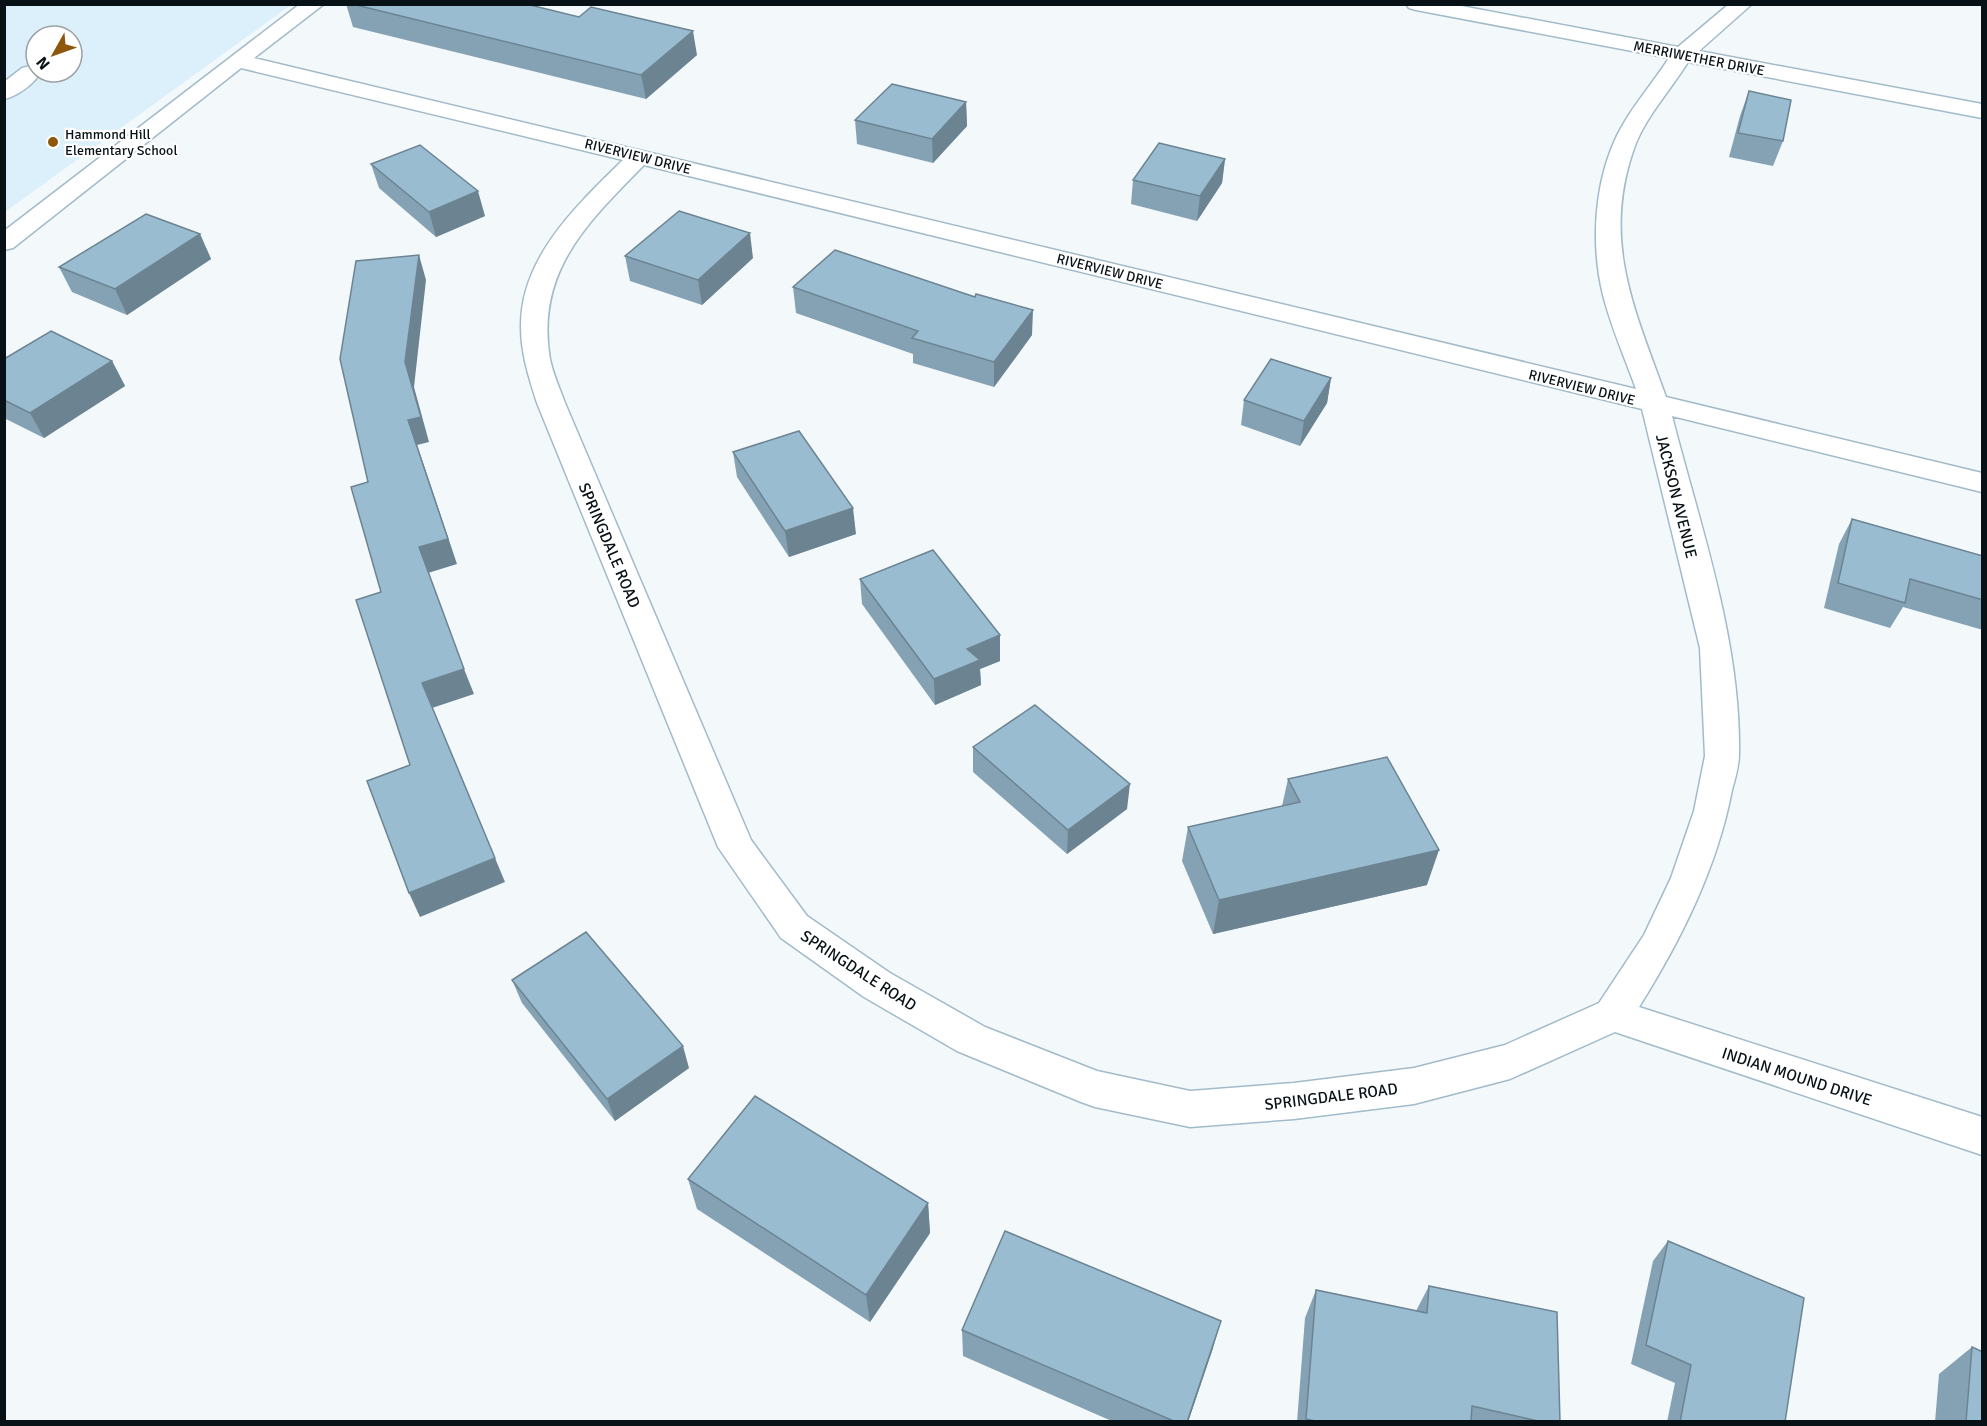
<svg xmlns="http://www.w3.org/2000/svg" width="1987" height="1426" font-family="Signika,sans-serif">
<rect width="100%" height="100%" fill="#f3f8fb"/>
<!-- built -->
<path fill="#dcf0fc" fill-rule="evenodd" d="M 5,5 L 291,5 L 5,212 ZM 36,36 L 72,36 L 72,72 L 36,72 Z"/>
<g fill="none" stroke-linecap="round" stroke-linejoin="round">
<!-- minor casing -->
<g stroke="#a2bbca" stroke-width="3">
<g id="minor">
<path d="M 300,4 L 324,4 L 254,58 L 1636,389 C 1625,358 1611,327 1603,295 C 1591,246 1594,188 1614,142 C 1627,112 1651,86 1669,58 L 1416,10 L 1409,8 L 1406,4 L 1451,4 L 1678,47 L 1729,4 L 1752,4 L 1699,51 L 1982,104 L 1982,118 L 1688,62 C 1672,88 1648,114 1636,143 C 1600,238 1634,308 1666,397 L 1982,473 L 1982,492 L 1672,416 C 1700,526 1741,640 1739,754 C 1739,766 1735,779 1732,790 C 1717,868 1681,940 1639,1007 L 1982,1117 L 1982,1155 L 1615,1032 L 1510,1079 L 1414,1104 L 1294,1119 L 1190,1127 L 1095,1107 L 1081,1102 L 957,1051 L 864,997 L 781,938 L 718,847 L 537,403 C 529,378 521,354 521,327 C 520,258 577,205 623,160 L 241,68 L 13,248 L 4,250 L 4,231 ZM 644,165 L 1642,409 L 1700,648 L 1705,756 L 1694,811 L 1671,878 L 1644,935 L 1599,1003 L 1505,1045 L 1414,1068 L 1294,1083 L 1190,1091 L 1097,1071 L 985,1027 L 890,973 L 807,916 L 751,840 L 565,403 C 560,389 553,374 550,359 C 535,272 587,223 644,165 Z"/>
<path d="M 30,66 L 36,68 L 36,72 L 40,72 C 36,83 16,97 4,99 L 4,82 L 22,68 Z"/>
</g>
</g>
<!-- minor -->
<use href="#minor" fill="#fff" fill-rule="evenodd"/>
</g>
<!-- wall -->
<g fill="#84a2b4">
<path d="M 346,4 L 526,4 L 697,55 L 646,99 L 353,27 Z"/>
<path d="M 1749,91 L 1783,141 L 1773,166 L 1729,157 L 1740,116 Z"/>
<path d="M 966,102 L 967,126 L 933,163 L 857,144 L 855,120 Z"/>
<path d="M 1225,159 L 1222,183 L 1197,221 L 1131,204 L 1133,180 Z"/>
<path d="M 371,164 L 485,216 L 436,237 L 379,188 Z"/>
<path d="M 200,234 L 211,259 L 127,315 L 72,292 L 59,267 Z"/>
<path d="M 625,256 L 753,258 L 702,305 L 630,281 Z"/>
<path d="M 793,287 L 1032,335 L 994,387 L 913,363 L 913,354 L 796,313 Z"/>
<path d="M 4,359 L 112,361 L 125,386 L 44,438 L 4,418 Z"/>
<path d="M 1331,378 L 1327,403 L 1300,446 L 1241,425 L 1244,400 Z"/>
<path d="M 733,452 L 856,534 L 789,557 L 737,477 Z"/>
<path d="M 1852,519 L 1983,556 L 1983,630 L 1903,607 L 1890,628 L 1824,608 L 1839,544 Z"/>
<path d="M 860,579 L 1000,635 L 1000,661 L 980,669 L 981,685 L 935,705 L 862,604 Z"/>
<path d="M 973,747 L 1127,809 L 1067,854 L 973,772 Z"/>
<path d="M 1288,779 L 1427,885 L 1213,934 L 1182,861 L 1188,827 L 1282,806 Z"/>
<path d="M 512,980 L 689,1068 L 615,1121 L 522,1003 Z"/>
<path d="M 688,1179 L 928,1203 L 930,1233 L 870,1322 L 697,1209 Z"/>
<path d="M 1668,1241 L 1785,1422 L 1667,1422 L 1675,1383 L 1631,1364 L 1653,1261 Z"/>
<path d="M 1429,1286 L 1560,1422 L 1297,1422 L 1305,1318 L 1316,1290 L 1416,1311 Z"/>
<path d="M 962,1330 L 1213,1348 L 1188,1422 L 1114,1422 L 963,1356 Z"/>
<path d="M 1972,1347 L 1983,1422 L 1935,1422 L 1939,1374 Z"/>
</g>
<!-- shaded-wall -->
<g fill="#6c8492">
<path d="M 693,31 L 697,55 L 646,99 L 641,75 Z"/>
<path d="M 966,102 L 967,126 L 933,163 L 932,139 Z"/>
<path d="M 1225,159 L 1222,183 L 1197,221 L 1200,196 Z"/>
<path d="M 478,191 L 485,216 L 436,237 L 429,212 Z"/>
<path d="M 750,233 L 753,258 L 702,305 L 698,280 Z"/>
<path d="M 200,234 L 211,259 L 127,315 L 115,289 Z"/>
<path d="M 419,255 L 426,280 L 414,387 L 429,442 L 417,445 L 457,564 L 428,573 L 419,547 L 408,420 L 405,362 Z"/>
<path d="M 1033,310 L 1032,335 L 994,387 L 994,362 Z"/>
<path d="M 112,361 L 125,386 L 44,438 L 30,413 Z"/>
<path d="M 1331,378 L 1327,403 L 1300,446 L 1304,421 Z"/>
<path d="M 853,508 L 856,534 L 789,557 L 785,531 Z"/>
<path d="M 1000,635 L 1000,661 L 980,669 L 981,685 L 935,705 L 934,679 L 967,649 Z"/>
<path d="M 464,669 L 474,694 L 432,708 L 422,683 Z"/>
<path d="M 1130,784 L 1127,809 L 1067,854 L 1068,830 Z"/>
<path d="M 1439,850 L 1427,885 L 1213,934 L 1219,900 Z"/>
<path d="M 495,858 L 505,882 L 420,917 L 409,893 Z"/>
<path d="M 683,1046 L 689,1068 L 615,1121 L 607,1099 Z"/>
<path d="M 928,1203 L 930,1233 L 870,1322 L 866,1295 Z"/>
<path d="M 1221,1321 L 1213,1348 L 1188,1422 L 1187,1422 Z"/>
</g>
<!-- building -->
<g fill="#9abcd1" stroke="#6c8492" stroke-width="1.5">
<path d="M 352,4 L 526,4 L 579,17 L 591,7 L 693,31 L 641,75 Z"/>
<path d="M 892,84 L 966,102 L 932,139 L 855,120 Z"/>
<path d="M 1749,91 L 1791,100 L 1783,141 L 1738,133 Z"/>
<path d="M 1159,143 L 1225,159 L 1200,196 L 1133,180 Z"/>
<path d="M 420,145 L 478,191 L 429,212 L 371,164 Z"/>
<path d="M 679,211 L 750,233 L 698,280 L 625,256 Z"/>
<path d="M 146,214 L 200,234 L 115,289 L 59,267 Z"/>
<path d="M 835,250 L 975,297 L 976,294 L 1033,310 L 994,362 L 912,338 L 918,331 L 793,287 Z"/>
<path d="M 419,255 L 405,362 L 421,417 L 408,420 L 448,539 L 419,547 L 464,669 L 422,683 L 495,858 L 409,893 L 367,781 L 410,765 L 356,600 L 381,592 L 351,487 L 368,482 L 340,359 L 356,261 Z"/>
<path d="M 51,331 L 112,361 L 30,413 L 4,400 L 4,359 Z"/>
<path d="M 1271,359 L 1331,378 L 1304,421 L 1244,400 Z"/>
<path d="M 799,431 L 853,508 L 785,531 L 733,452 Z"/>
<path d="M 1852,519 L 1983,556 L 1983,600 L 1910,579 L 1905,603 L 1838,583 Z"/>
<path d="M 933,550 L 1000,635 L 967,649 L 980,660 L 934,679 L 860,579 Z"/>
<path d="M 1035,705 L 1130,784 L 1068,830 L 973,747 Z"/>
<path d="M 1387,757 L 1439,850 L 1219,900 L 1188,827 L 1300,802 L 1288,779 Z"/>
<path d="M 586,932 L 683,1046 L 607,1099 L 512,980 Z"/>
<path d="M 755,1096 L 928,1203 L 866,1295 L 688,1179 Z"/>
<path d="M 1005,1231 L 1221,1321 L 1187,1422 L 1176,1422 L 962,1330 Z"/>
<path d="M 1668,1241 L 1804,1298 L 1785,1422 L 1680,1422 L 1691,1365 L 1646,1345 Z"/>
<path d="M 1429,1286 L 1557,1312 L 1560,1422 L 1542,1422 L 1472,1406 L 1471,1422 L 1320,1422 L 1306,1419 L 1316,1290 L 1427,1313 Z"/>
<path d="M 1972,1347 L 1983,1352 L 1983,1422 L 1966,1422 Z"/>
</g>
<!-- markers -->
<circle fill="#8e580c" stroke="#fff" stroke-width="2" cx="53" cy="142" r="6"/>
<g text-anchor="middle" stroke-width="4.5" stroke-linejoin="round" paint-order="stroke">
<!-- far-street labels -->
<g font-size="14" fill="#081116" stroke="#fff">
<text transform="translate(1699 58) rotate(11)" y="5">MERRIWETHER DRIVE</text>
<text transform="translate(638 156) rotate(14)" y="5">RIVERVIEW DRIVE</text>
<text transform="translate(1110 271) rotate(14)" y="5">RIVERVIEW DRIVE</text>
<text transform="translate(1582 387) rotate(14)" y="5">RIVERVIEW DRIVE</text>
</g>
<!-- far-poi labels -->
<g font-size="14" fill="#081116" stroke="#fff" text-anchor="start">
<text x="65" y="139">Hammond Hill<tspan x="65" dy="16">Elementary School</tspan></text>
</g>
<!-- street labels -->
<g font-size="16" fill="#081116" stroke="#fff">
<text transform="translate(1677 496) rotate(76)" y="6">JACKSON AVENUE</text>
<text transform="translate(610 545) rotate(67)" y="6">SPRINGDALE ROAD</text>
<text transform="translate(859 970) rotate(33)" y="6">SPRINGDALE ROAD</text>
<text transform="translate(1797 1076) rotate(18)" y="6">INDIAN MOUND DRIVE</text>
<text transform="translate(1331 1096) rotate(-7)" y="6">SPRINGDALE ROAD</text>
</g>
</g>
<!-- border -->
<rect width="1987" height="1426" fill="none" stroke="#081116" stroke-width="12"/>
<!-- north arrow -->
<g transform="translate(54 54) rotate(230)"><circle r="28" fill="#ffffff" stroke="#9ca0a2" stroke-width="1.5"/>
<path d="M0-4.5L10 22L0 15L-10 22Z" fill="#8e580c"/>
<text y="-9" font-size="16" font-weight="bold" text-anchor="middle" fill="#081116">N</text>
</g>
</svg>
